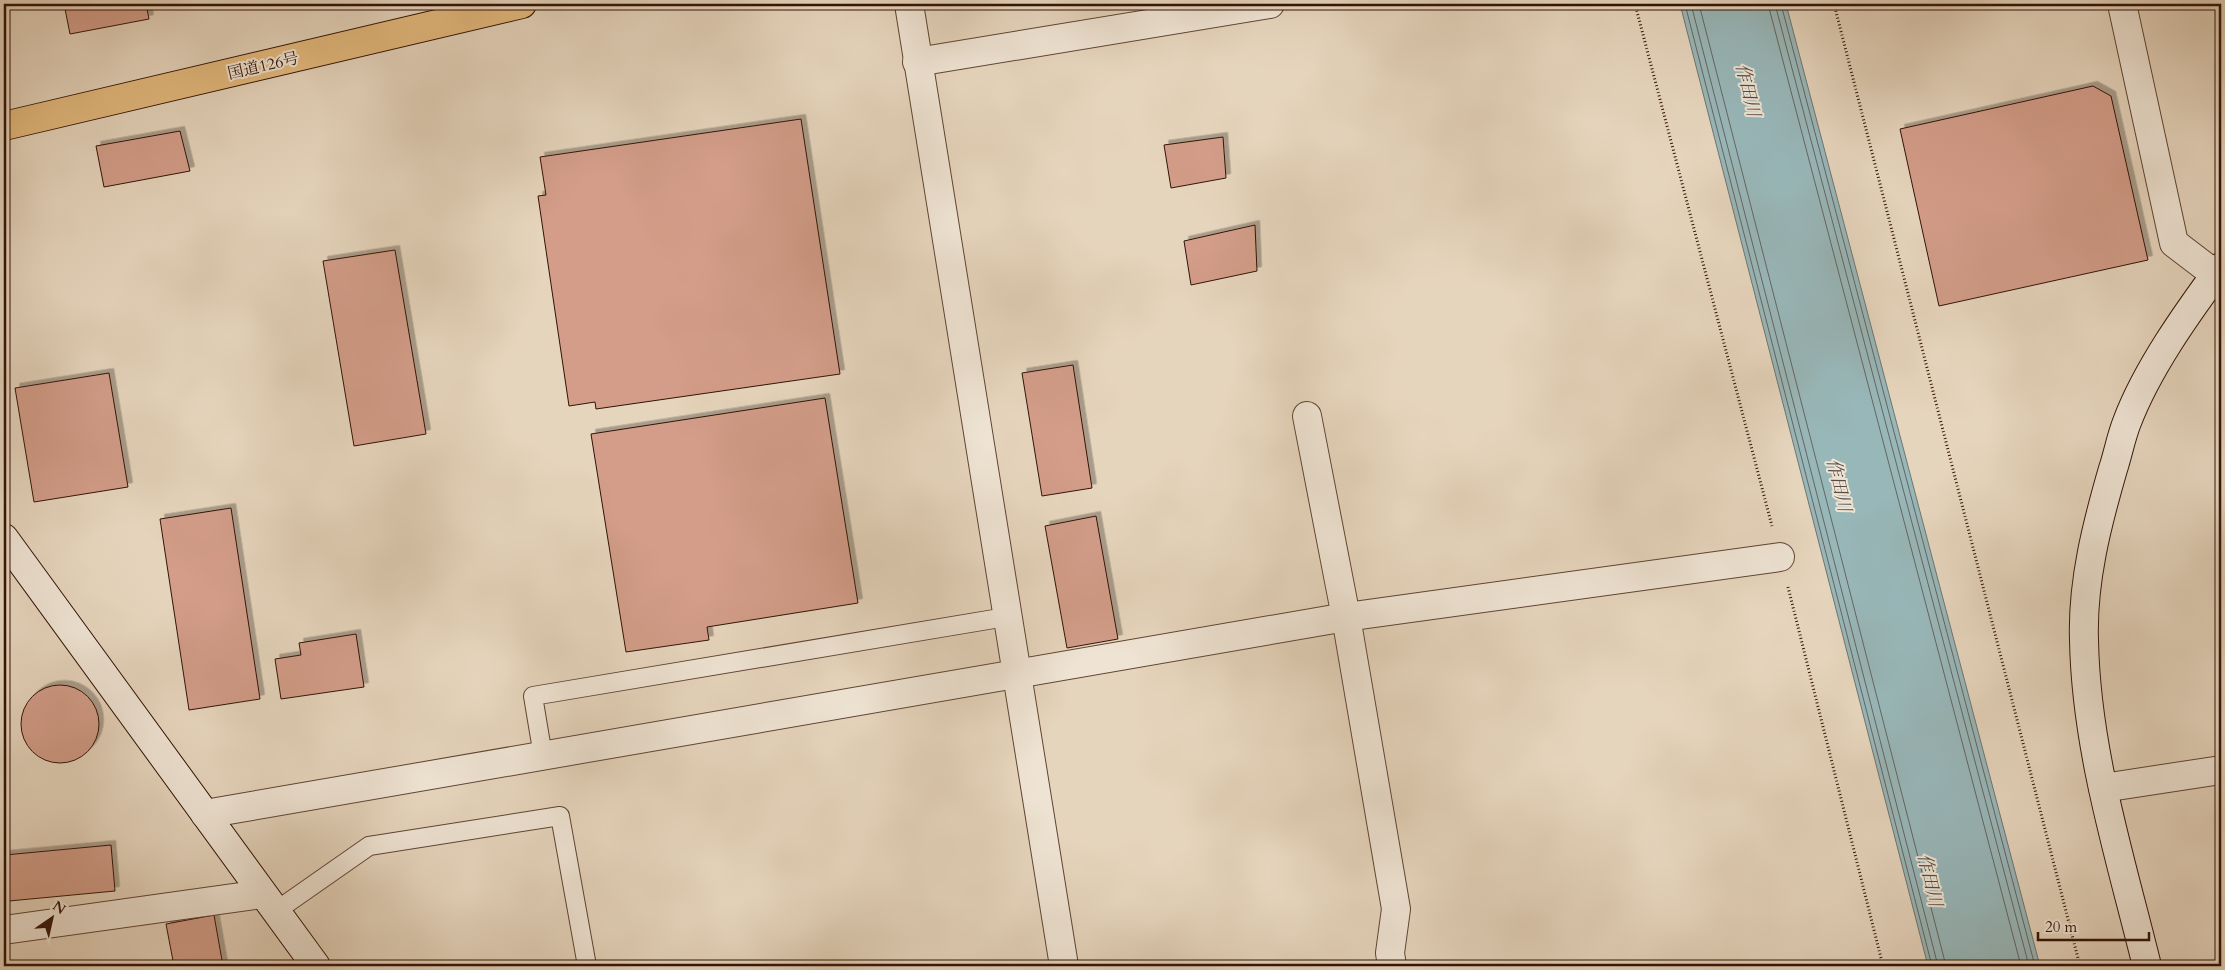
<svg xmlns="http://www.w3.org/2000/svg" width="2225" height="970" font-family="Cardo,'Noto Serif JP',serif">
<defs>
<filter id="shadow"><feDropShadow dx="4.5" dy="-4.5" stdDeviation="0" flood-color="#0004"/></filter>
</defs>
<rect width="100%" height="100%" fill="#e6d5bd"/>
<filter id="stains"><feTurbulence type="fractalNoise" baseFrequency=".004" numOctaves="4"/><feColorMatrix values="0 0 0 0 .2 0 0 0 0 .09 0 0 0 0 .02 0 0 0 .5 -.17"/></filter>
<radialGradient id="worn" r=".72"><stop offset=".6" stop-color="#630" stop-opacity="0"/><stop offset="1" stop-color="#630" stop-opacity=".3"/></radialGradient>
<!-- water -->
<path fill="#98b7b9" stroke="#6f7572" d="M 1680,4 L 1786,4 L 2040,966 L 1928,966 Z"/>
<g fill="none" stroke-linecap="round" stroke-linejoin="round">
<!-- shore -->
<g stroke="#656560" stroke-width="1">
<path d="M 1685,4 L 1932,966"/>
<path d="M 1691,4 L 1938,966"/>
<path d="M 1699,4 L 1946,966"/>
<path d="M 1768,4 L 2021,966"/>
<path d="M 1775,4 L 2029,966"/>
<path d="M 1781,4 L 2035,966"/>
</g>
</g>
<!-- building -->
<g fill="#d39d89" stroke="#321307" filter="url(#shadow)">
<path d="M 64,4 L 146,4 L 149,19 L 70,34 Z"/>
<path d="M 1148,4 L 1181,4 L 1149,10 Z"/>
<path d="M 2093,86 L 2111,96 L 2148,260 L 1939,306 L 1900,129 Z"/>
<path d="M 801,119 L 840,374 L 596,409 L 595,402 L 569,406 L 538,196 L 546,195 L 540,157 Z"/>
<path d="M 180,131 L 190,171 L 104,187 L 96,146 Z"/>
<path d="M 1223,137 L 1226,178 L 1171,188 L 1164,145 Z"/>
<path d="M 1255,225 L 1257,271 L 1191,285 L 1184,241 Z"/>
<path d="M 395,250 L 426,434 L 354,446 L 323,261 Z"/>
<path d="M 1073,365 L 1092,488 L 1042,496 L 1022,373 Z"/>
<path d="M 109,373 L 128,487 L 34,502 L 15,388 Z"/>
<path d="M 825,398 L 858,603 L 707,627 L 709,640 L 626,652 L 591,434 Z"/>
<path d="M 231,508 L 260,699 L 189,710 L 160,519 Z"/>
<path d="M 1096,516 L 1118,639 L 1067,648 L 1045,526 Z"/>
<path d="M 356,634 L 364,687 L 281,699 L 275,659 L 301,655 L 299,643 Z"/>
<circle cx="60" cy="724" r="39"/>
<path d="M 111,845 L 115,891 L 9,901 L 5,855 Z"/>
<path d="M 214,915 L 223,966 L 174,966 L 166,924 Z"/>
</g>
<g fill="none" stroke-linecap="round" stroke-linejoin="round">
<!-- lane casing -->
<g stroke="#5f4434" stroke-width="20">
<g id="lane">
<path d="M 543,756 L 533,696 L 1006,617"/>
<path d="M 276,911 L 369,846 L 560,816 L 587,966"/>
</g>
</g>
<!-- street casing -->
<g stroke="#5f4434" stroke-width="30">
<g id="street">
<path d="M 909,4 L 1064,966"/>
<path d="M 2122,4 L 2174,243 L 2216,275"/>
<path d="M 917,62 L 1270,4"/>
<path d="M 1307,416 L 1346,617 L 1396,909 L 1390,953 L 1392,966"/>
<path d="M 2103,788 L 2221,770"/>
<path d="M 205,814 L 1346,617 L 1780,557"/>
<path d="M 4,930 L 262,894"/>
</g>
</g>
<!-- secondary casing -->
<g stroke="#321307" stroke-width="30">
<g id="secondary">
<path d="M 4,538 L 316,966"/>
<path d="M 2147,966 C 2121,860 2086,751 2084,640 C 2082,582 2097,524 2113,469 C 2118,454 2121,437 2127,422 C 2147,369 2187,313 2221,267"/>
</g>
</g>
<!-- highway casing -->
<g stroke="#321307" stroke-width="30">
<path id="highway" d="M 4,126 L 522,4"/>
</g>
<!-- path -->
<g stroke="#321307" stroke-width="3" stroke-dasharray="1 2.5" stroke-linecap="butt">
<path d="M 1635,4 L 1772,526"/>
<path d="M 1834,4 L 2080,966"/>
<path d="M 1788,587 L 1883,966"/>
</g>
<!-- lane -->
<use href="#lane" stroke="#efe4d4" stroke-width="18"/>
<!-- street -->
<use href="#street" stroke="#efe4d4" stroke-width="28"/>
<!-- secondary -->
<use href="#secondary" stroke="#efe4d4" stroke-width="28"/>
<!-- highway -->
<use href="#highway" stroke="#e3ba7e" stroke-width="28"/>
</g>
<g text-anchor="middle" stroke-width="4" stroke-linejoin="round" paint-order="stroke">
<!-- street labels -->
<g font-size="16" fill="#321307" stroke="#efe4d4">
<text transform="translate(263 65) rotate(-13)" y="6">国道126号</text>
</g>
<!-- water labels -->
<g font-size="18" font-style="italic" fill="#564c45" stroke="#efe4d4">
<text transform="translate(1748 90) rotate(77)" y="6">作田川</text>
<text transform="translate(1839 485) rotate(77)" y="6">作田川</text>
<text transform="translate(1930 880) rotate(77)" y="6">作田川</text>
</g>
</g>
<!-- margin -->
<rect width="2225" height="970" fill="none" stroke="#e6d5bd" stroke-width="20"/>
<rect x="5" y="5" width="2215" height="960" fill="none" stroke="#321307" stroke-width="2.5"/>
<rect x="10" y="10" width="2205" height="950" fill="none" stroke="#321307"/>
<!-- north arrow -->
<g transform="translate(52 918) rotate(34)" stroke="#efe4d4" stroke-width="4" paint-order="stroke">
<path d="M0-4L9 19L0 12L-9 19Z" fill="#321307"/>
<text y="-8" font-size="14" font-weight="bold" text-anchor="middle" fill="#321307">N</text>
</g>
<!-- scale -->
<path d="M2038 932v8h111v-8" fill="none" stroke="#321307" stroke-width="2.5"/>
<text x="2045" y="932" font-size="15" fill="#321307" stroke="#efe4d4" stroke-width="4" paint-order="stroke">20 m</text>
<rect width="100%" height="100%" filter="url(#stains)"/>
<rect width="100%" height="100%" fill="url(#worn)"/>
</svg>
